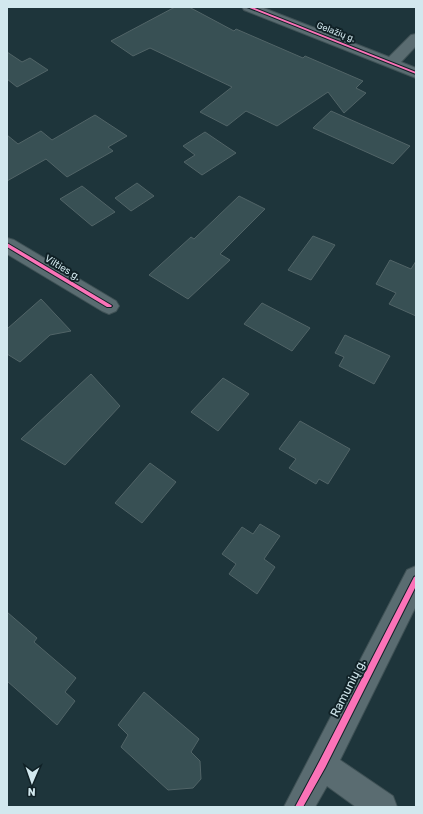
<svg xmlns="http://www.w3.org/2000/svg" width="423" height="814" font-family="Rubik,sans-serif">
<rect width="100%" height="100%" fill="#1e353b"/>
<!-- building -->
<g fill="#385054" stroke="#516467">
<path d="M 175,7 L 189,7 L 234,31 L 236,29 L 303,58 L 305,56 L 363,81 L 356,88 L 366,93 L 344,113 L 328,92 L 277,126 L 246,111 L 227,126 L 200,112 L 232,87 L 150,48 L 133,56 L 111,41 Z"/>
<path d="M 7,52 L 22,62 L 30,58 L 48,70 L 17,87 L 7,79 Z"/>
<path d="M 331,111 L 410,146 L 393,164 L 313,128 Z"/>
<path d="M 95,115 L 127,136 L 108,147 L 113,151 L 67,177 L 46,159 L 7,181 L 7,135 L 18,144 L 41,131 L 52,140 Z"/>
<path d="M 205,132 L 236,153 L 202,175 L 184,162 L 195,155 L 183,146 Z"/>
<path d="M 137,183 L 154,196 L 131,211 L 115,198 Z"/>
<path d="M 82,186 L 115,212 L 92,226 L 60,199 Z"/>
<path d="M 239,196 L 265,209 L 220,254 L 230,260 L 188,299 L 149,275 L 191,237 L 194,239 Z"/>
<path d="M 313,236 L 335,245 L 311,280 L 288,270 Z"/>
<path d="M 390,260 L 411,269 L 416,261 L 416,316 L 389,304 L 396,293 L 376,284 Z"/>
<path d="M 41,299 L 71,331 L 50,335 L 20,362 L 7,354 L 7,329 Z"/>
<path d="M 262,303 L 310,328 L 292,351 L 244,324 Z"/>
<path d="M 345,335 L 390,356 L 374,384 L 339,366 L 344,357 L 335,353 Z"/>
<path d="M 91,374 L 120,406 L 65,465 L 21,439 Z"/>
<path d="M 223,378 L 249,394 L 218,431 L 191,412 Z"/>
<path d="M 300,421 L 350,449 L 328,484 L 319,479 L 316,484 L 289,468 L 296,459 L 279,449 Z"/>
<path d="M 150,463 L 176,482 L 142,523 L 115,503 Z"/>
<path d="M 260,524 L 280,536 L 264,559 L 275,567 L 257,594 L 229,574 L 236,564 L 222,554 L 242,527 L 253,534 Z"/>
<path d="M 7,612 L 37,638 L 34,642 L 76,678 L 65,692 L 75,701 L 57,725 L 7,681 Z"/>
<path d="M 144,692 L 199,739 L 191,752 L 200,761 L 201,779 L 193,788 L 168,790 L 121,747 L 128,735 L 118,725 Z"/>
</g>
<g fill="none" stroke-linecap="round" stroke-linejoin="round">
<!-- minor casing -->
<g stroke="#3f5155" stroke-width="2">
<g id="minor">
<path d="M 242,7 L 261,7 L 389,57 L 411,35 L 416,34 L 416,46 L 401,62 L 416,68 L 416,78 L 244,10 Z"/>
<path d="M 7,238 L 14,240 L 116,301 L 119,306 L 116,311 L 109,314 L 102,311 L 7,254 Z"/>
<path d="M 416,566 L 416,606 L 340,760 L 393,796 L 397,807 L 356,807 L 327,786 L 315,807 L 284,807 L 407,570 Z"/>
</g>
</g>
<!-- minor -->
<use href="#minor" fill="#5a6c71" fill-rule="evenodd"/>
<!-- cycleway casing -->
<g stroke="#102126" stroke-width="2">
<g id="cycleway">
<path d="M 247,7 L 252,7 L 416,72 L 416,74 Z"/>
<path d="M 7,243 L 111,305 L 112,306 L 111,307 L 107,307 L 7,247 Z"/>
<path d="M 416,576 L 416,586 L 325,768 L 303,807 L 295,807 L 319,762 L 414,577 Z"/>
</g>
</g>
<!-- cycleway -->
<use href="#cycleway" fill="#fb73b8" fill-rule="evenodd"/>
</g>
<g text-anchor="middle" stroke-width="4" stroke-linejoin="round" paint-order="stroke">
<!-- far-street labels -->
<g font-size="9" fill="#d2e8ee" stroke="#102126">
<text transform="translate(336 32) rotate(21)" y="3">Gelažių g.</text>
</g>
<!-- street labels -->
<g font-size="10" fill="#d2e8ee" stroke="#102126">
<text transform="translate(63 267) rotate(31)" y="4">Vilties g.</text>
</g>
<!-- near-street labels -->
<g font-size="12" fill="#d2e8ee" stroke="#102126">
<text transform="translate(348 688) rotate(-63)" y="4">Ramunių g.</text>
</g>
</g>
<!-- border -->
<rect width="423" height="814" fill="none" stroke="#d2e8ee" stroke-width="16"/>
<!-- north arrow -->
<g transform="translate(32 782) rotate(182)" stroke="#102126" stroke-width="3" paint-order="stroke">
<path d="M0-3L7 15L0 10L-7 15Z" fill="#d2e8ee"/>
<text y="-6" font-size="11" font-weight="bold" text-anchor="middle" fill="#d2e8ee">N</text>
</g>
</svg>
